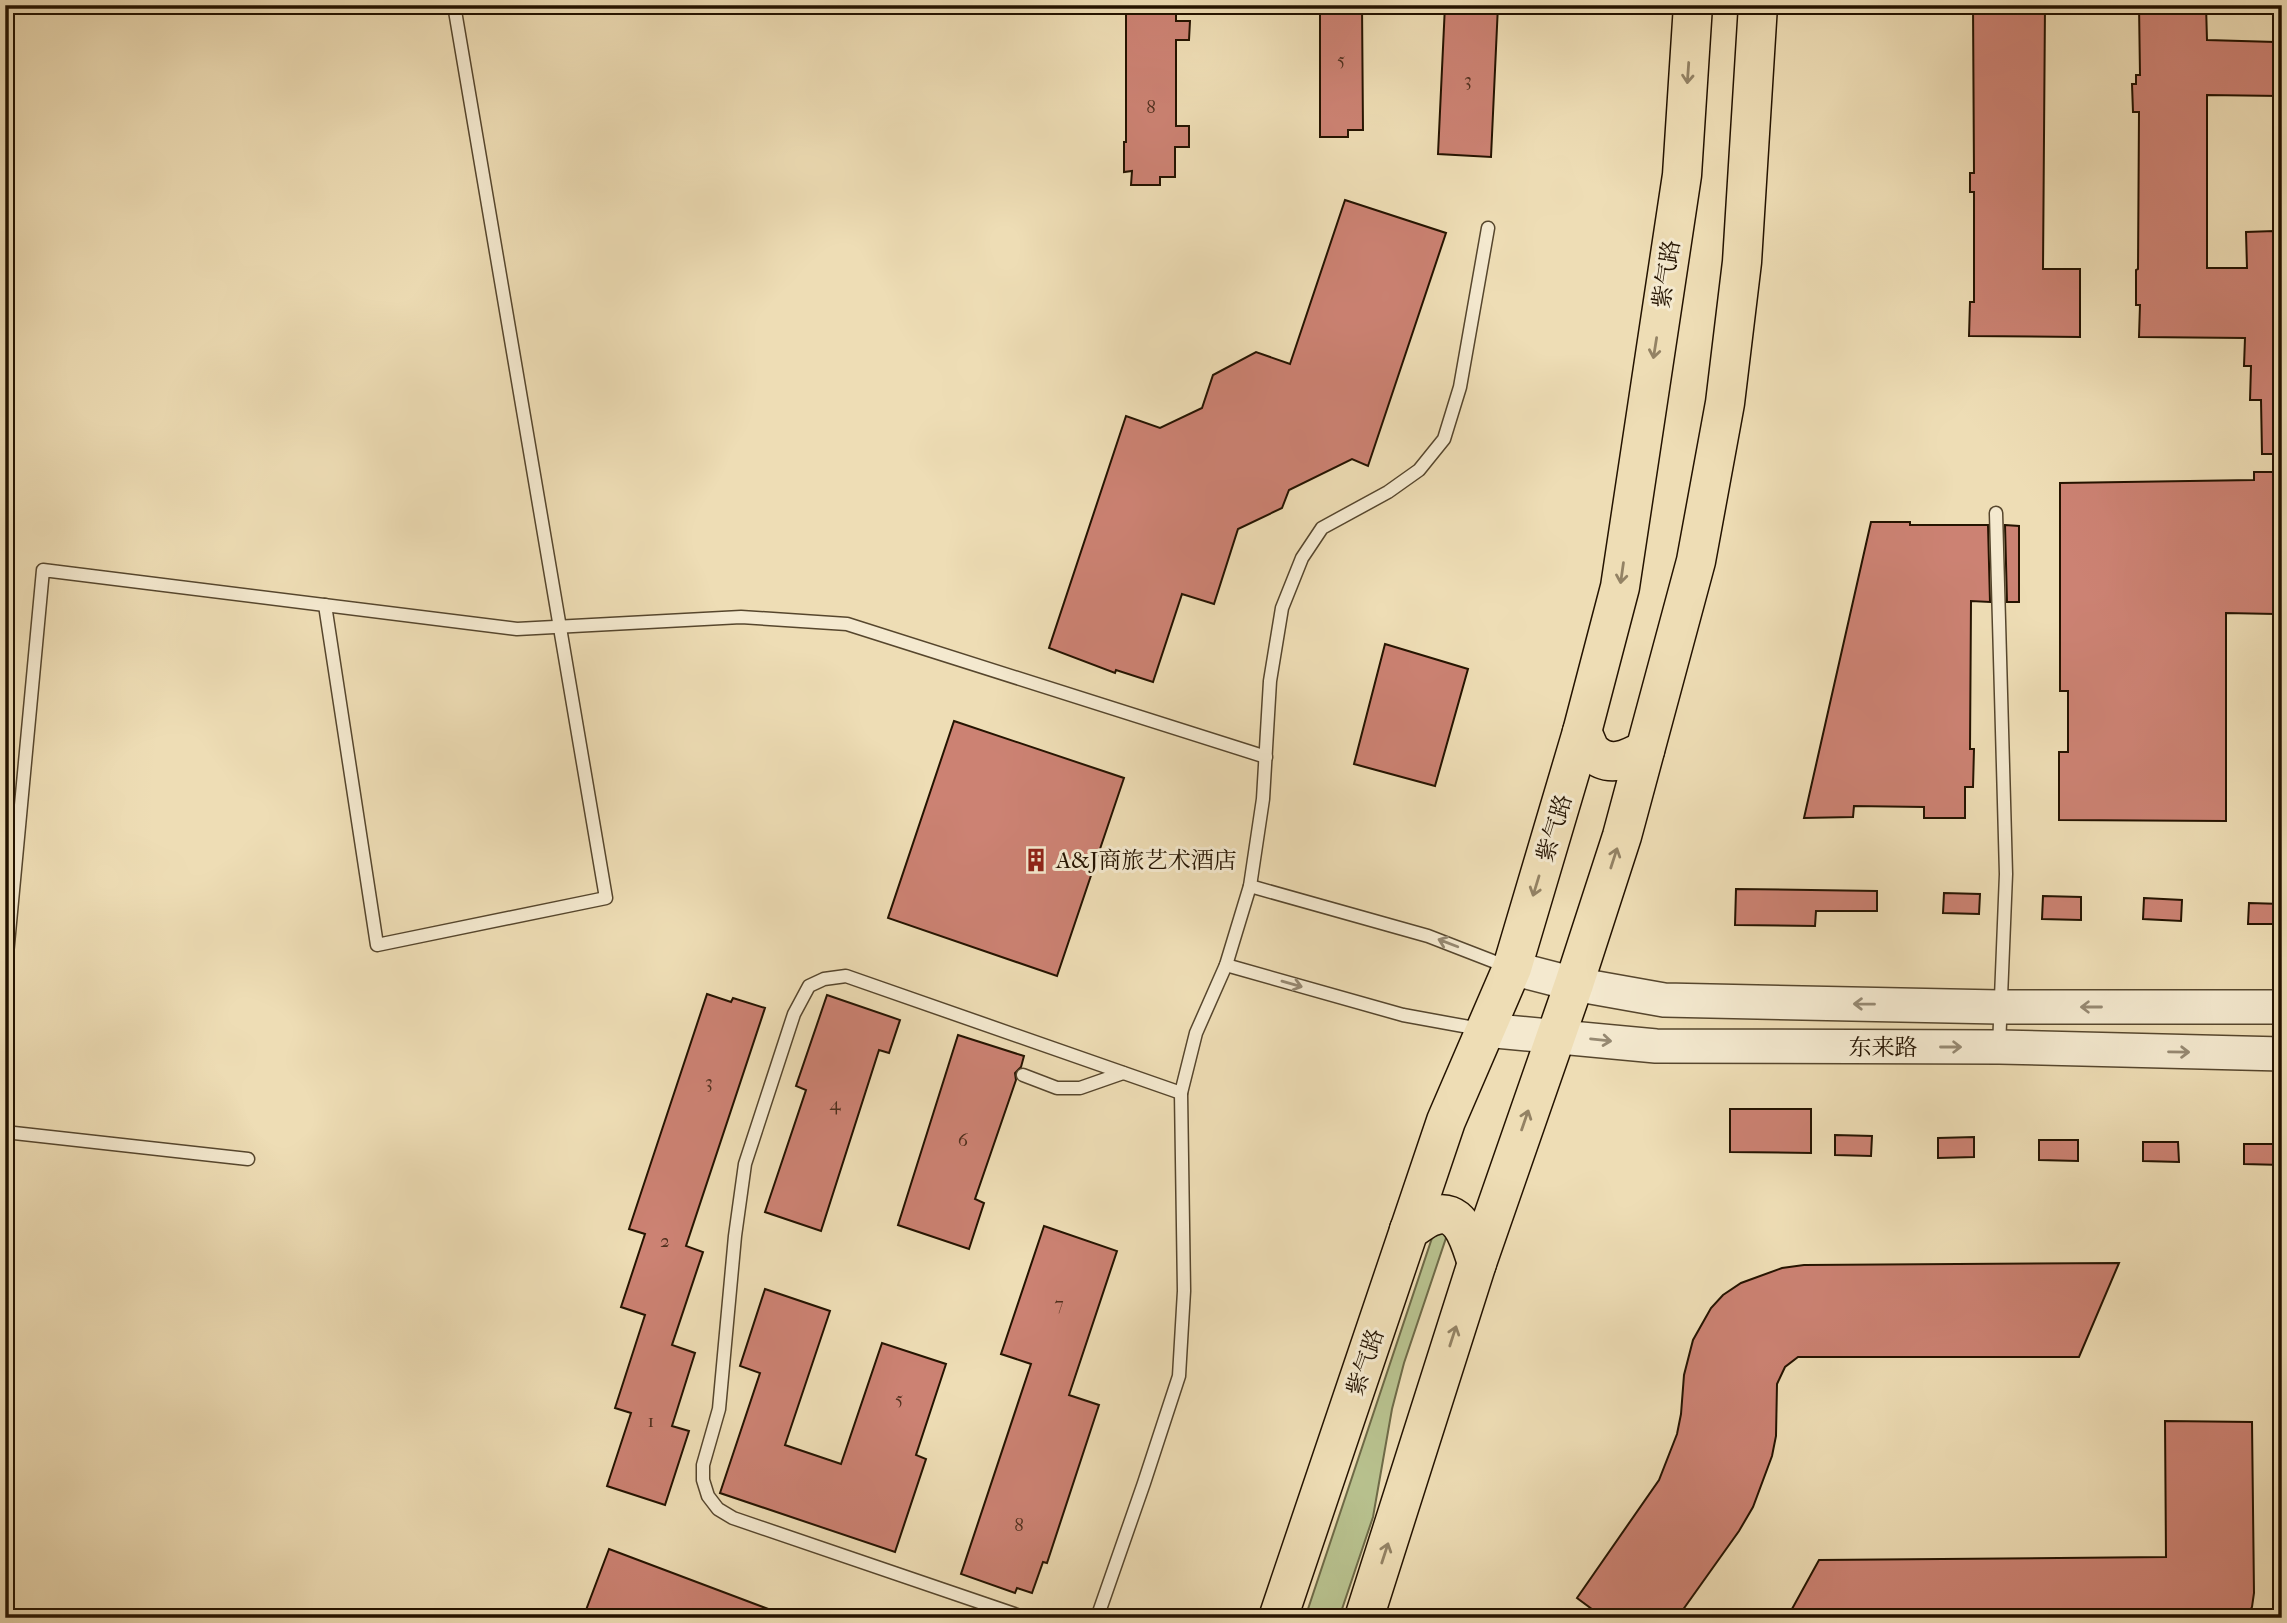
<svg xmlns="http://www.w3.org/2000/svg" width="2287" height="1623" font-family="'IM FELL French Canon','Noto Serif SC',serif">
<rect width="100%" height="100%" fill="#eeddb5"/>
<filter id="stains"><feTurbulence type="fractalNoise" baseFrequency=".00286" numOctaves="4"/><feColorMatrix values="0 0 0 0 .2 0 0 0 0 .09 0 0 0 0 .02 0 0 0 .5 -.17"/></filter>
<radialGradient id="worn" r=".72"><stop offset=".6" stop-color="#630" stop-opacity="0"/><stop offset="1" stop-color="#630" stop-opacity=".3"/></radialGradient>
<!-- green -->
<path fill="#b8c18e" stroke="#6e6a47" stroke-width="2" d="M 1435,1229 L 1447,1235 L 1404,1363 L 1392,1409 L 1373,1517 L 1339,1618 L 1305,1618 Z"/>
<!-- building -->
<g fill="#cc8273" stroke="#241300" stroke-width="2">
<path d="M 1126,5 L 1176,5 L 1176,21 L 1190,21 L 1189,40 L 1176,40 L 1176,126 L 1189,126 L 1189,147 L 1175,147 L 1175,177 L 1160,177 L 1160,185 L 1131,185 L 1132,171 L 1124,172 L 1124,142 L 1126,142 Z"/>
<path d="M 1320,5 L 1362,5 L 1363,130 L 1348,130 L 1348,137 L 1320,137 Z"/>
<path d="M 1445,5 L 1498,5 L 1491,157 L 1438,154 Z"/>
<path d="M 1973,5 L 2045,5 L 2043,269 L 2080,269 L 2080,337 L 1969,336 L 1970,302 L 1974,302 L 1974,192 L 1970,192 L 1970,173 L 1974,173 Z"/>
<path d="M 2139,5 L 2206,5 L 2207,40 L 2275,42 L 2275,68 L 2280,68 L 2280,96 L 2207,95 L 2207,268 L 2247,268 L 2246,232 L 2274,231 L 2273,374 L 2282,374 L 2282,443 L 2279,443 L 2278,454 L 2262,454 L 2261,400 L 2250,400 L 2251,366 L 2244,366 L 2245,338 L 2139,337 L 2140,305 L 2136,305 L 2136,270 L 2138,269 L 2139,112 L 2133,112 L 2132,84 L 2136,84 L 2136,75 L 2140,75 Z"/>
<path d="M 1345,200 L 1446,233 L 1368,466 L 1352,459 L 1289,490 L 1282,508 L 1238,529 L 1214,604 L 1182,594 L 1153,682 L 1116,670 L 1115,673 L 1049,648 L 1126,416 L 1160,428 L 1202,408 L 1213,375 L 1256,352 L 1290,364 Z"/>
<path d="M 2254,472 L 2277,472 L 2275,614 L 2226,613 L 2226,821 L 2059,820 L 2059,752 L 2068,752 L 2068,691 L 2060,691 L 2060,483 L 2254,480 Z"/>
<path d="M 1871,522 L 1910,522 L 1910,525 L 1988,525 L 1990,602 L 1971,601 L 1970,749 L 1974,749 L 1973,787 L 1965,787 L 1965,818 L 1924,818 L 1924,807 L 1854,806 L 1853,817 L 1804,818 Z"/>
<path d="M 2005,525 L 2019,526 L 2019,602 L 2007,602 Z"/>
<path d="M 1385,644 L 1468,669 L 1435,786 L 1354,764 Z"/>
<path d="M 954,721 L 1124,778 L 1057,976 L 888,918 Z"/>
<path d="M 1736,889 L 1877,891 L 1877,911 L 1816,911 L 1815,926 L 1735,925 Z"/>
<path d="M 1944,893 L 1980,894 L 1979,914 L 1943,913 Z"/>
<path d="M 2043,896 L 2081,897 L 2081,920 L 2042,919 Z"/>
<path d="M 2144,898 L 2182,900 L 2181,921 L 2143,919 Z"/>
<path d="M 2249,903 L 2282,904 L 2282,924 L 2248,924 Z"/>
<path d="M 707,994 L 731,1002 L 733,998 L 765,1008 L 686,1246 L 703,1252 L 672,1345 L 695,1353 L 672,1426 L 689,1431 L 665,1505 L 607,1486 L 631,1413 L 615,1408 L 645,1315 L 621,1307 L 645,1234 L 629,1229 Z"/>
<path d="M 827,995 L 900,1020 L 889,1053 L 879,1050 L 821,1231 L 765,1212 L 806,1090 L 796,1086 Z"/>
<path d="M 958,1035 L 1024,1056 L 1021,1067 L 1015,1073 L 1016,1080 L 975,1199 L 984,1203 L 969,1249 L 898,1225 Z"/>
<path d="M 1730,1109 L 1811,1109 L 1811,1153 L 1730,1152 Z"/>
<path d="M 1835,1135 L 1872,1136 L 1871,1156 L 1835,1155 Z"/>
<path d="M 1974,1137 L 1974,1157 L 1938,1158 L 1938,1138 Z"/>
<path d="M 2039,1140 L 2078,1140 L 2078,1161 L 2039,1160 Z"/>
<path d="M 2143,1142 L 2178,1142 L 2179,1162 L 2143,1161 Z"/>
<path d="M 2244,1144 L 2282,1144 L 2282,1165 L 2244,1164 Z"/>
<path d="M 1044,1226 L 1117,1251 L 1069,1395 L 1099,1405 L 1047,1563 L 1043,1562 L 1032,1593 L 1017,1588 L 1015,1593 L 961,1574 L 1031,1364 L 1001,1354 Z"/>
<path d="M 2119,1263 L 2079,1357 L 1798,1357 L 1785,1367 L 1777,1384 L 1776,1436 L 1772,1456 L 1753,1507 L 1739,1531 L 1677,1618 L 1604,1618 L 1577,1598 L 1659,1480 L 1677,1434 L 1681,1414 L 1684,1375 L 1693,1340 L 1711,1308 L 1723,1295 L 1741,1283 L 1782,1268 L 1804,1265 Z"/>
<path d="M 765,1289 L 830,1311 L 785,1445 L 841,1464 L 882,1343 L 946,1364 L 916,1455 L 926,1459 L 895,1552 L 720,1493 L 760,1373 L 740,1366 Z"/>
<path d="M 2165,1421 L 2252,1422 L 2254,1593 L 2252,1607 L 2246,1618 L 1787,1618 L 1819,1560 L 2166,1557 Z"/>
<path d="M 609,1549 L 787,1616 L 787,1618 L 583,1618 Z"/>
</g>
<g fill="none" stroke-linecap="round" stroke-linejoin="round">
<!-- service casing -->
<g stroke="#56462d" stroke-width="15">
<g id="service">
<path d="M 1996,513 L 2006,874 L 1999,1047"/>
<path d="M 325,605 L 377,945 L 606,898 L 454,5"/>
<path d="M 1250,886 L 1428,936 L 1508,967"/>
<path d="M 1226,965 L 1403,1015 L 1480,1029"/>
<path d="M 5,976 L 43,570 L 517,629 L 741,617 L 847,624 L 1266,757"/>
<path d="M 1023,1075 L 1057,1088 L 1080,1088 L 1123,1073"/>
<path d="M 5,1132 L 248,1159"/>
<path d="M 1026,1618 L 733,1518 L 718,1509 L 708,1496 L 703,1480 L 703,1465 L 719,1409 L 735,1236 L 745,1164 L 794,1014 L 809,986 L 824,979 L 846,976 L 1181,1093"/>
<path d="M 1097,1618 L 1144,1483 L 1179,1376 L 1184,1291 L 1181,1093 L 1196,1033 L 1226,965 L 1250,886 L 1263,799 L 1270,681 L 1282,608 L 1302,558 L 1322,528 L 1388,492 L 1419,470 L 1444,439 L 1460,387 L 1488,228"/>
</g>
</g>
<!-- tertiary casing -->
<g stroke="#56462d" stroke-width="36">
<g id="tertiary">
<path d="M 1512,968 L 1574,984 L 1664,1000 L 1999,1007 L 2282,1007"/>
<path d="M 1485,1030 L 1656,1046 L 1999,1047 L 2282,1054"/>
</g>
</g>
<!-- primary casing -->
<g stroke="#241300" stroke-width="41">
<g id="primary">
<path d="M 1582,732 C 1585,737 1588,748 1592,752 C 1609,769 1628,759 1645,750"/>
<path d="M 1409,1230 C 1417,1226 1425,1218 1433,1216 C 1462,1206 1470,1243 1477,1263"/>
<path d="M 1278,1618 L 1446,1121 L 1512,968 L 1582,732 L 1620,587 L 1682,175 L 1693,5"/>
<path d="M 1364,1618 L 1477,1263 L 1574,984 L 1622,836 L 1696,561 L 1725,403 L 1742,262 L 1758,5"/>
</g>
</g>
<!-- service -->
<use href="#service" stroke="#f4e9cf" stroke-width="12"/>
<!-- tertiary -->
<use href="#tertiary" stroke="#f4e9cf" stroke-width="33"/>
<!-- primary -->
<use href="#primary" stroke="#eeddb5" stroke-width="38"/>
</g>
<!-- one-way arrows -->
<defs><path id="oneway-shaft" d="M-6 0H5M1.5-3L5.5 0L1.5 3" fill="none" stroke-width="1.6" stroke-linecap="round" stroke-linejoin="round" transform="scale(1.75)"/></defs>
<g stroke="#938264">
<use href="#oneway-shaft" transform="translate(1688 73) rotate(94)"/>
<use href="#oneway-shaft" transform="translate(1655 348) rotate(99)"/>
<use href="#oneway-shaft" transform="translate(1622 573) rotate(98)"/>
<use href="#oneway-shaft" transform="translate(1614 858) rotate(-72)"/>
<use href="#oneway-shaft" transform="translate(1536 886) rotate(107)"/>
<use href="#oneway-shaft" transform="translate(1525 1120) rotate(-71)"/>
<use href="#oneway-shaft" transform="translate(1453 1336) rotate(-72)"/>
<use href="#oneway-shaft" transform="translate(1385 1553) rotate(-72)"/>
</g>
<g stroke="#968972">
<use href="#oneway-shaft" transform="translate(1448 943) rotate(-159)"/>
<use href="#oneway-shaft" transform="translate(1292 984) rotate(16)"/>
<use href="#oneway-shaft" transform="translate(1864 1004) rotate(-179)"/>
<use href="#oneway-shaft" transform="translate(2091 1007) rotate(180)"/>
<use href="#oneway-shaft" transform="translate(1601 1040) rotate(6)"/>
<use href="#oneway-shaft" transform="translate(1951 1047)"/>
<use href="#oneway-shaft" transform="translate(2179 1052) rotate(1)"/>
</g>
<!-- icons -->
<defs>
<g id="building-bare" transform="scale(1.89)"><path d="M-4-6H4V6H1V3H-1V6H-4ZM-2.5-4.3h1.7v1.8h-1.7ZM.8-4.3h1.7v1.8H.8ZM-2.5-1h1.7V.8h-1.7ZM.8-1h1.7V.8H.8Z" fill="#8f2418" stroke="#f4e9cf" stroke-width="2.5" paint-order="stroke"/></g>
</defs>
<g fill-rule="evenodd">
<use href="#building-bare" x="1036" y="860"/>
</g>
<g text-anchor="middle" stroke-width="6" stroke-linejoin="round" paint-order="stroke">
<!-- number labels -->
<g font-size="19" fill="#4e2f1d">
<text x="1341" y="66">5</text>
<text x="1468" y="86">3</text>
<text x="1151" y="113">8</text>
<text x="709" y="1088">3</text>
<text x="835" y="1110">4</text>
<text x="963" y="1146">6</text>
<text x="665" y="1247">2</text>
<text x="1059" y="1310">7</text>
<text x="899" y="1405">5</text>
<text x="651" y="1427">1</text>
<text x="1019" y="1531">8</text>
</g>
<!-- street labels -->
<g font-size="23" fill="#241300" stroke="#f4e9cf">
<text transform="translate(1666 274) rotate(-81)" y="8">紫气路</text>
<text transform="translate(1554 828) rotate(-73)" y="8">紫气路</text>
<text x="1883" y="1055">东来路</text>
<text transform="translate(1365 1362) rotate(-71)" y="8">紫气路</text>
</g>
<!-- poi labels -->
<g font-size="23" fill="#241300" stroke="#f4e9cf" text-anchor="start">
<text x="1056" y="868">A&amp;J商旅艺术酒店</text>
</g>
</g>
<!-- margin -->
<rect width="2287" height="1623" fill="none" stroke="#eeddb5" stroke-width="28"/>
<rect x="7" y="7" width="2273" height="1609" fill="none" stroke="#241300" stroke-width="3.5"/>
<rect x="14" y="14" width="2259" height="1595" fill="none" stroke="#241300" stroke-width="2"/>
<rect width="100%" height="100%" filter="url(#stains)"/>
<rect width="100%" height="100%" fill="url(#worn)"/>
</svg>
